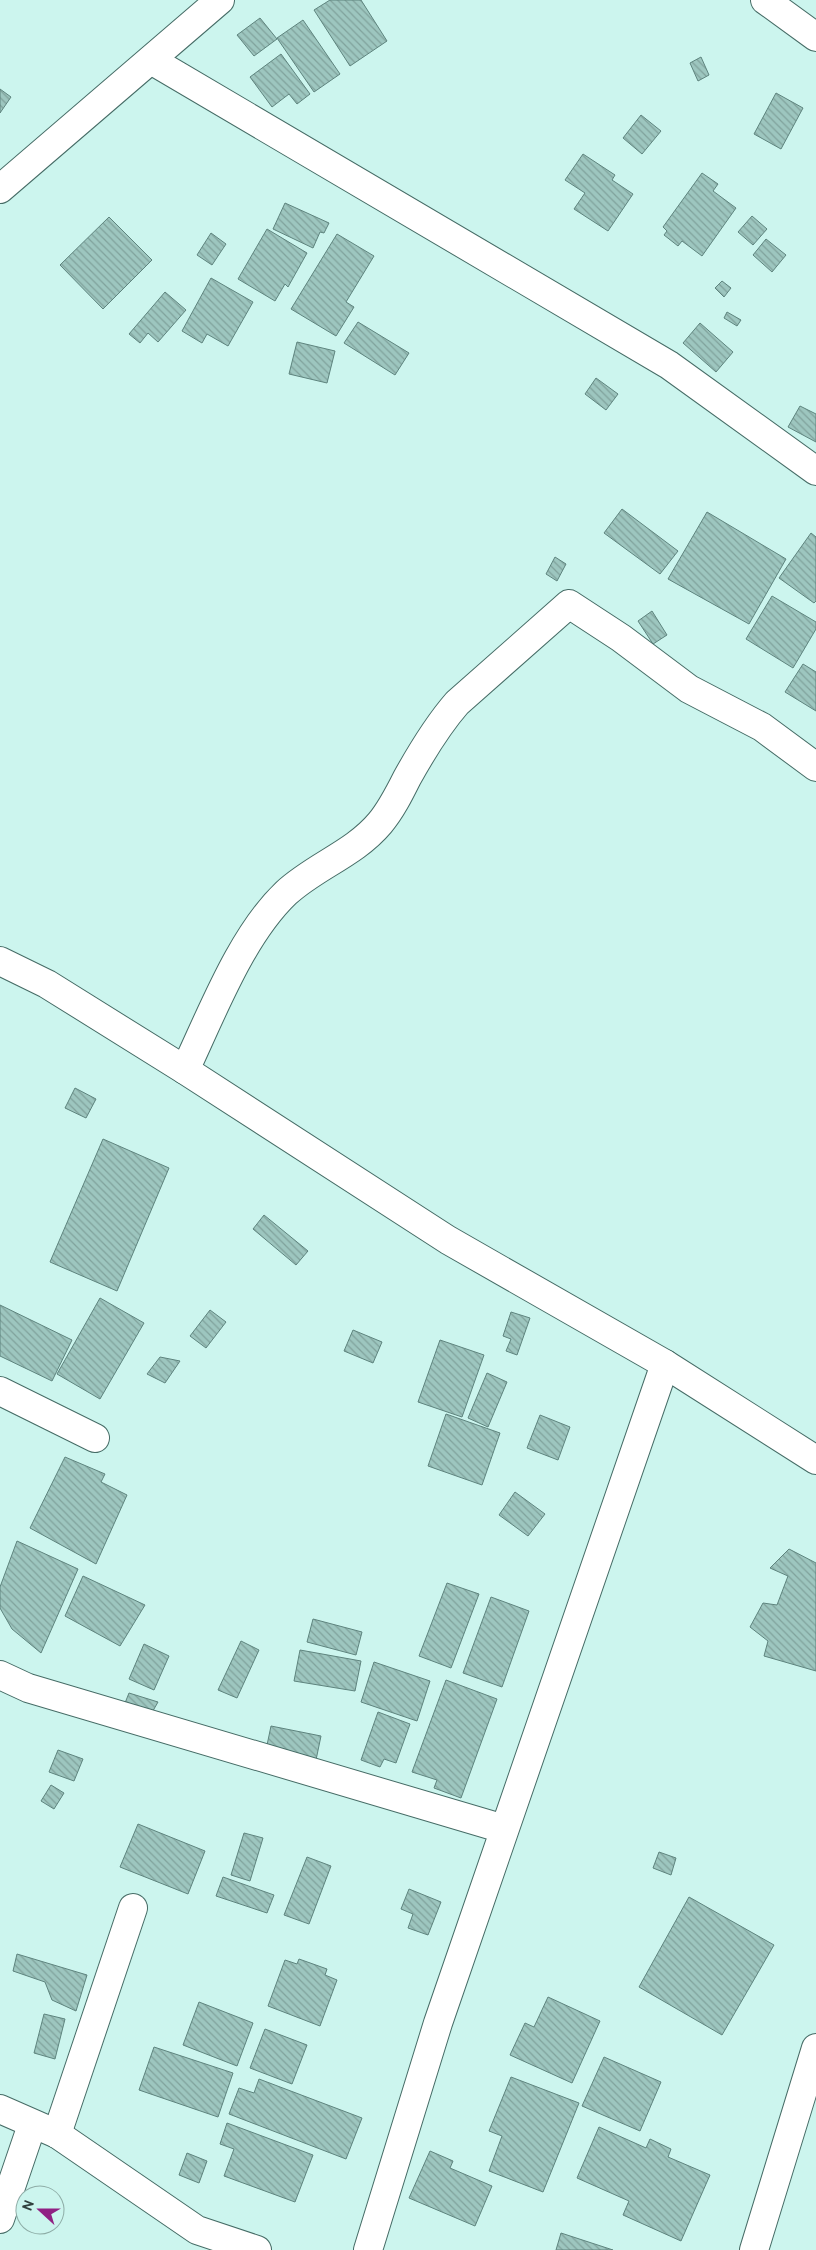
<svg xmlns="http://www.w3.org/2000/svg" width="816" height="2250" font-family="Overpass,sans-serif">
<defs>
<pattern id="building-back-hatch" width="6" height="6" patternUnits="userSpaceOnUse" patternTransform="scale(1.25)"><rect width="6" height="6" fill="#9dc6bf"/><path d="M-1 5l2 2M0 0l6 6M5-1l2 2" fill="none" stroke="#80a29c"/></pattern>
</defs>
<rect width="100%" height="100%" fill="#ccf5ee"/>
<!-- building -->
<g fill="url(#building-back-hatch)" stroke="#5e847e">
<path d="M 330,0 L 361,0 L 387,41 L 350,66 L 314,10 Z"/>
<path d="M 260,18 L 277,39 L 254,56 L 237,35 Z"/>
<path d="M 303,20 L 340,74 L 314,92 L 277,38 Z"/>
<path d="M 281,54 L 310,94 L 297,104 L 289,94 L 272,107 L 250,77 Z"/>
<path d="M 701,57 L 709,75 L 698,81 L 690,63 Z"/>
<path d="M 0,89 L 11,97 L 0,113 Z"/>
<path d="M 776,93 L 803,108 L 781,149 L 754,134 Z"/>
<path d="M 641,115 L 661,131 L 642,154 L 623,138 Z"/>
<path d="M 583,154 L 615,175 L 612,180 L 633,194 L 608,231 L 574,209 L 585,193 L 565,180 Z"/>
<path d="M 702,173 L 718,184 L 713,191 L 736,208 L 702,256 L 682,241 L 678,246 L 664,235 L 667,231 L 663,227 Z"/>
<path d="M 285,203 L 329,223 L 324,233 L 320,232 L 313,248 L 273,229 Z"/>
<path d="M 752,216 L 767,229 L 753,245 L 738,232 Z"/>
<path d="M 109,217 L 152,260 L 103,309 L 60,265 Z"/>
<path d="M 267,229 L 307,253 L 288,287 L 285,284 L 275,301 L 238,279 Z"/>
<path d="M 211,233 L 226,244 L 212,265 L 197,255 Z"/>
<path d="M 337,234 L 374,256 L 346,302 L 354,307 L 336,336 L 291,309 Z"/>
<path d="M 766,239 L 786,255 L 772,272 L 753,255 Z"/>
<path d="M 211,278 L 253,302 L 228,346 L 207,334 L 202,343 L 182,331 Z"/>
<path d="M 722,281 L 731,288 L 724,297 L 715,288 Z"/>
<path d="M 165,292 L 186,310 L 158,342 L 148,333 L 140,343 L 129,334 Z"/>
<path d="M 727,312 L 741,320 L 737,326 L 724,318 Z"/>
<path d="M 358,322 L 409,353 L 395,375 L 344,343 Z"/>
<path d="M 700,323 L 733,352 L 716,372 L 683,343 Z"/>
<path d="M 297,342 L 335,351 L 327,383 L 289,374 Z"/>
<path d="M 596,378 L 618,394 L 606,410 L 585,394 Z"/>
<path d="M 800,406 L 816,414 L 816,442 L 788,427 Z"/>
<path d="M 622,509 L 678,551 L 660,574 L 604,533 Z"/>
<path d="M 707,512 L 786,559 L 749,624 L 668,579 Z"/>
<path d="M 811,533 L 816,537 L 816,601 L 814,603 L 779,578 Z"/>
<path d="M 555,557 L 566,564 L 557,581 L 546,574 Z"/>
<path d="M 772,596 L 816,622 L 816,629 L 793,668 L 746,639 Z"/>
<path d="M 652,611 L 667,635 L 653,644 L 638,621 Z"/>
<path d="M 803,664 L 816,672 L 816,711 L 785,692 Z"/>
<path d="M 75,1088 L 96,1099 L 86,1118 L 65,1108 Z"/>
<path d="M 103,1139 L 169,1168 L 117,1291 L 50,1262 Z"/>
<path d="M 264,1215 L 308,1251 L 296,1265 L 253,1229 Z"/>
<path d="M 100,1298 L 144,1323 L 100,1399 L 57,1374 Z"/>
<path d="M 0,1305 L 72,1340 L 52,1381 L 0,1356 Z"/>
<path d="M 210,1310 L 226,1322 L 206,1348 L 190,1336 Z"/>
<path d="M 511,1312 L 530,1318 L 517,1355 L 506,1351 L 511,1339 L 503,1336 Z"/>
<path d="M 353,1330 L 382,1342 L 373,1363 L 344,1351 Z"/>
<path d="M 440,1340 L 484,1355 L 462,1417 L 418,1402 Z"/>
<path d="M 160,1357 L 180,1361 L 165,1383 L 147,1374 Z"/>
<path d="M 487,1373 L 507,1382 L 488,1427 L 468,1418 Z"/>
<path d="M 446,1414 L 500,1433 L 482,1485 L 428,1466 Z"/>
<path d="M 540,1415 L 570,1427 L 558,1460 L 527,1448 Z"/>
<path d="M 65,1457 L 105,1474 L 101,1482 L 127,1495 L 96,1564 L 30,1528 Z"/>
<path d="M 515,1492 L 545,1514 L 528,1536 L 499,1515 Z"/>
<path d="M 17,1541 L 78,1569 L 41,1653 L 12,1629 L 0,1608 L 0,1587 Z"/>
<path d="M 789,1549 L 816,1563 L 816,1671 L 764,1656 L 768,1641 L 750,1627 L 763,1603 L 777,1605 L 788,1576 L 770,1568 Z"/>
<path d="M 83,1576 L 145,1605 L 120,1646 L 65,1616 Z"/>
<path d="M 447,1583 L 479,1594 L 451,1668 L 419,1656 Z"/>
<path d="M 491,1597 L 529,1611 L 502,1687 L 463,1673 Z"/>
<path d="M 313,1619 L 362,1632 L 356,1655 L 307,1642 Z"/>
<path d="M 241,1641 L 259,1650 L 237,1698 L 218,1690 Z"/>
<path d="M 144,1644 L 169,1656 L 154,1690 L 129,1679 Z"/>
<path d="M 300,1650 L 361,1661 L 355,1691 L 294,1681 Z"/>
<path d="M 374,1662 L 430,1681 L 417,1721 L 361,1702 Z"/>
<path d="M 446,1680 L 497,1699 L 461,1798 L 434,1788 L 437,1780 L 412,1772 Z"/>
<path d="M 129,1693 L 158,1702 L 150,1716 L 125,1703 Z"/>
<path d="M 378,1712 L 410,1724 L 396,1763 L 384,1759 L 380,1767 L 361,1760 Z"/>
<path d="M 271,1726 L 321,1736 L 316,1760 L 266,1750 Z"/>
<path d="M 58,1750 L 83,1759 L 74,1781 L 49,1772 Z"/>
<path d="M 51,1785 L 64,1793 L 54,1809 L 41,1801 Z"/>
<path d="M 138,1824 L 205,1851 L 188,1894 L 120,1867 Z"/>
<path d="M 244,1833 L 263,1838 L 250,1881 L 231,1875 Z"/>
<path d="M 659,1852 L 676,1858 L 671,1875 L 653,1868 Z"/>
<path d="M 307,1857 L 331,1866 L 309,1924 L 284,1915 Z"/>
<path d="M 223,1877 L 274,1895 L 267,1913 L 216,1896 Z"/>
<path d="M 409,1889 L 441,1902 L 428,1935 L 408,1928 L 413,1914 L 401,1909 Z"/>
<path d="M 689,1897 L 774,1945 L 722,2035 L 639,1987 Z"/>
<path d="M 17,1954 L 87,1975 L 76,2011 L 52,2000 L 45,1982 L 13,1971 Z"/>
<path d="M 299,1959 L 327,1969 L 325,1975 L 337,1980 L 320,2026 L 268,2006 L 285,1960 L 297,1964 Z"/>
<path d="M 548,1997 L 600,2021 L 572,2083 L 510,2055 L 525,2023 L 534,2027 Z"/>
<path d="M 199,2002 L 253,2023 L 237,2066 L 183,2045 Z"/>
<path d="M 44,2014 L 65,2019 L 55,2059 L 34,2053 Z"/>
<path d="M 265,2029 L 307,2045 L 292,2084 L 250,2068 Z"/>
<path d="M 154,2047 L 233,2073 L 218,2117 L 139,2090 Z"/>
<path d="M 604,2057 L 661,2082 L 640,2131 L 582,2106 Z"/>
<path d="M 511,2077 L 579,2103 L 543,2192 L 489,2171 L 502,2136 L 489,2131 Z"/>
<path d="M 259,2079 L 362,2118 L 346,2159 L 229,2114 L 239,2088 L 254,2093 Z"/>
<path d="M 227,2123 L 313,2155 L 295,2202 L 224,2176 L 234,2149 L 220,2144 Z"/>
<path d="M 599,2127 L 646,2148 L 650,2139 L 671,2149 L 668,2157 L 710,2175 L 681,2241 L 623,2215 L 629,2201 L 577,2178 Z"/>
<path d="M 430,2151 L 453,2161 L 450,2168 L 492,2186 L 475,2226 L 409,2198 Z"/>
<path d="M 187,2153 L 207,2161 L 199,2183 L 179,2175 Z"/>
<path d="M 561,2233 L 613,2250 L 556,2250 Z"/>
</g>
<g fill="none" stroke-linecap="round" stroke-linejoin="round">
<!-- minor casing -->
<g stroke="#466c66" stroke-width="30">
<g id="minor">
<path d="M 765,0 L 816,37"/>
<path d="M 151,60 L 669,365 L 816,471"/>
<path d="M 0,189 L 220,0"/>
<path d="M 0,961 L 47,984 L 185,1070 L 448,1240 L 665,1364 L 816,1460"/>
<path d="M 185,1070 C 212,1013 241,936 286,893 C 315,866 354,854 380,823 C 391,810 399,794 407,778 C 422,751 437,726 457,703 L 569,604 L 621,638 L 689,689 L 762,727 L 816,767"/>
<path d="M 0,1391 L 95,1438"/>
<path d="M 0,1675 L 28,1688 L 504,1829"/>
<path d="M 0,2109 L 57,2134 L 197,2230 L 257,2250"/>
<path d="M 57,2134 L 133,1908"/>
<path d="M 0,2219 L 32,2125"/>
<path d="M 368,2250 L 438,2023 L 665,1364"/>
<path d="M 754,2250 L 816,2048"/>
</g>
</g>
<!-- minor -->
<use href="#minor" stroke="#fff" stroke-width="28"/>
</g>
<!-- north arrow -->
<g transform="translate(40 2210) rotate(291)"><circle r="24" fill="#ccf5ee" stroke="#8eada7"/>
<path d="M0-4L9 19L0 12L-9 19Z" fill="#902183"/>
<text y="-8" font-size="14" font-weight="bold" text-anchor="middle" fill="#30403d">N</text>
</g>
</svg>
